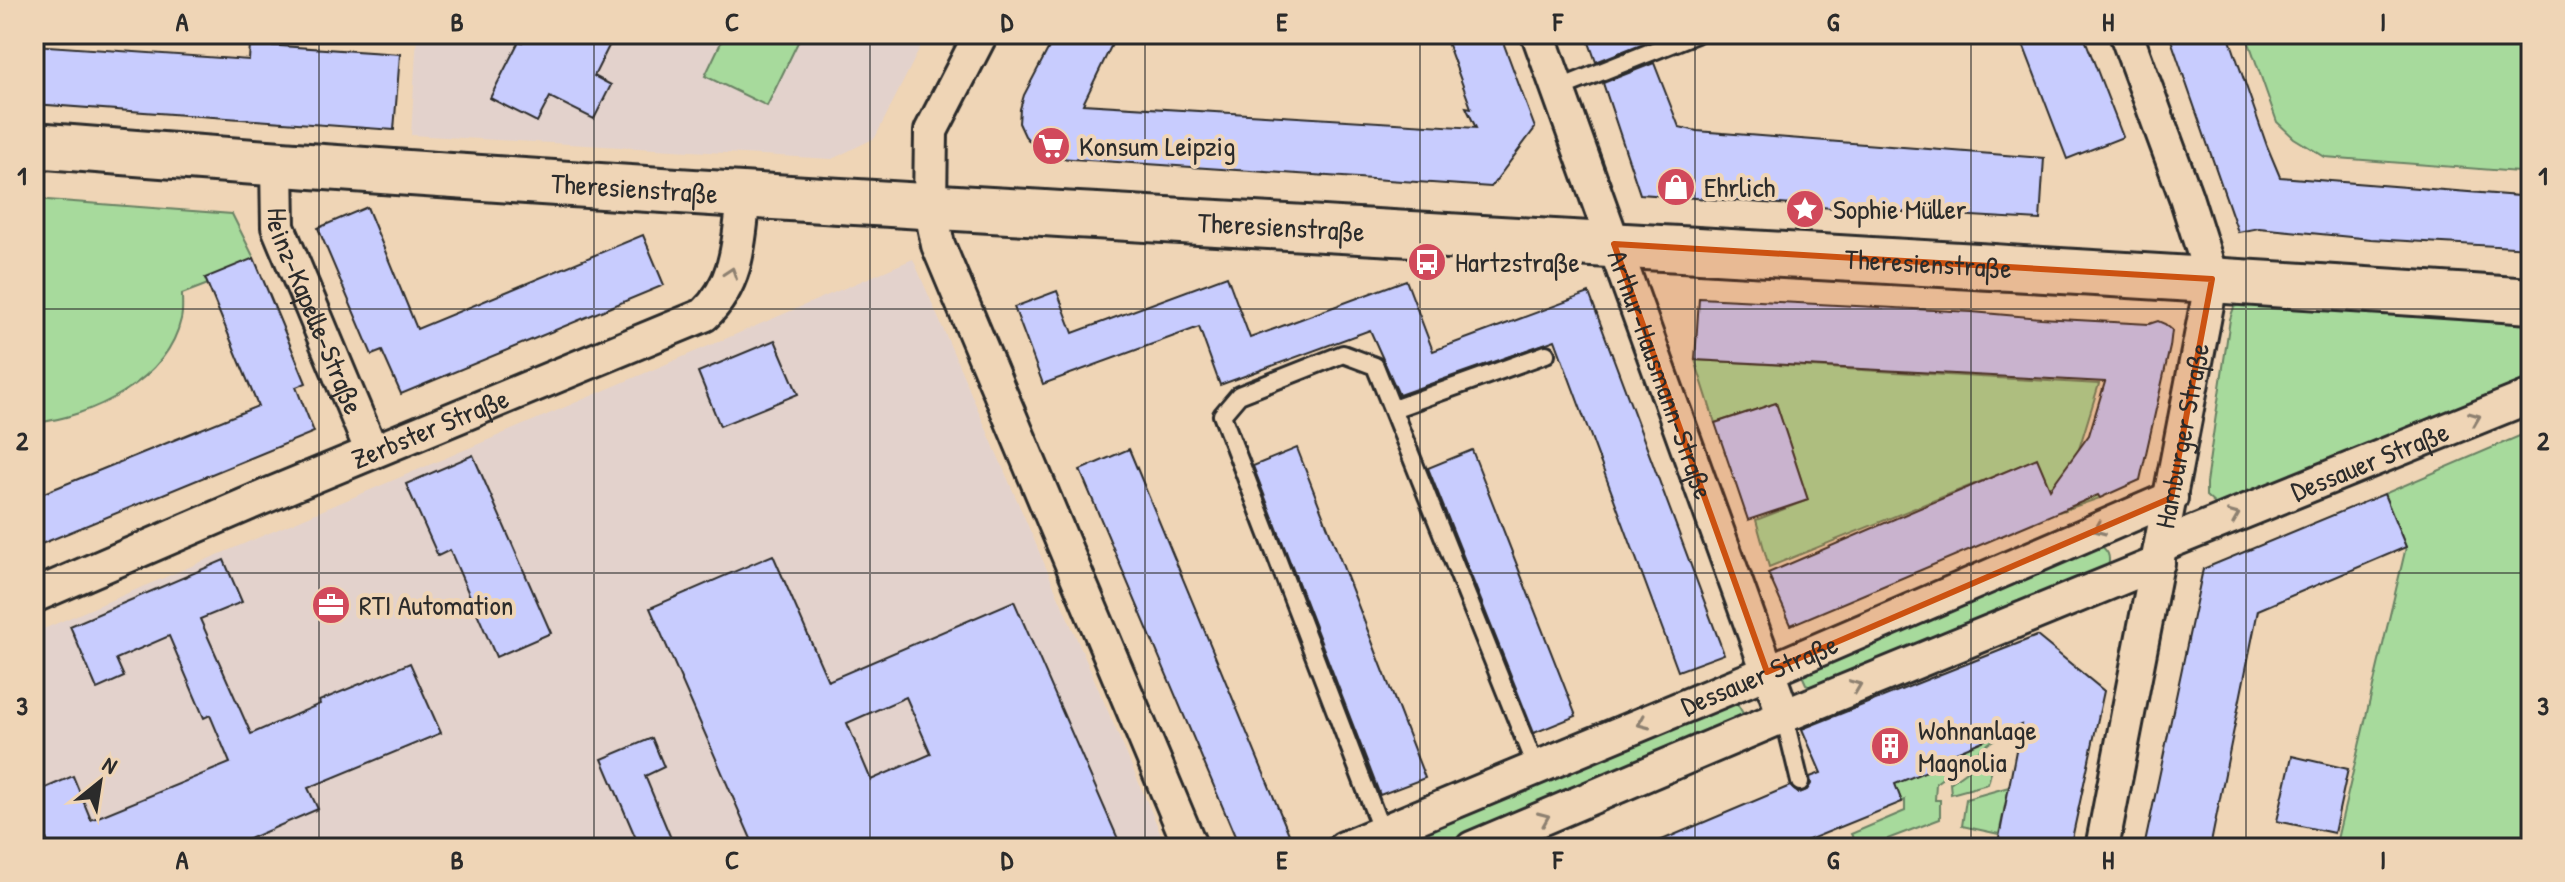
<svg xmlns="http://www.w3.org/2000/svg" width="2565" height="882" font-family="'Patrick Hand',sans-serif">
<rect width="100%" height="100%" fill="#efd5b6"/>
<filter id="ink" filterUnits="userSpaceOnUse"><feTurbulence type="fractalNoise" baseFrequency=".0125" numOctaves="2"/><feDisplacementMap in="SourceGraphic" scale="16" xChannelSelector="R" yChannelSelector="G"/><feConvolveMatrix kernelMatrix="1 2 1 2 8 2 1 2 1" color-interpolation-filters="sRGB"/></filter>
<g filter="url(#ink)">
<!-- built -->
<g fill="#e3d2cc">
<path d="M 417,34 L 927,34 L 875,138 L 832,159 L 411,135 Z"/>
<path d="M 913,259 L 1167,848 L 34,848 L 34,633 Z"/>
</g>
<!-- green -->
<g fill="#a7da9c" stroke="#698264" stroke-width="2">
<path d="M 725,34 L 802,34 L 767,106 L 705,76 Z"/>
<path d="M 2246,34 L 2531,34 L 2531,173 L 2325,157 L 2294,138 L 2277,122 Z"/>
<path d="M 34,199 L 232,214 L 254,258 L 208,284 L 182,294 C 182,302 183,311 181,319 C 167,381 91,417 34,423 Z"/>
<path d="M 2263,302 L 2531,323 L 2531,377 L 2230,503 L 2216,505 L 2206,496 L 2206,483 L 2230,319 L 2234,307 L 2243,303 Z"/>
<path d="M 1695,360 L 2099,384 L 2079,449 L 2100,498 L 2059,512 L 2036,459 L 1769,567 L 1756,520 L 1808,500 L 1776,403 L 1715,423 Z"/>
<path d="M 2531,431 L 2531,848 L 2335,848 L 2406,547 L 2384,494 Z"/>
<path d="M 2098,543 C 2108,551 2111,555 2108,568 L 1817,690 L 1806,684 L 1801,673 Z"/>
<path d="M 1735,700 L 1744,715 L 1739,728 L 1453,848 L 1369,848 Z"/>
<path d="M 1994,725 L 1997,737 L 1936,783 L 1935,800 L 1940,800 L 1940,819 L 1864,848 L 1858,848 L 1851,834 L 1905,811 L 1905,800 L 1902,802 L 1892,778 L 1939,766 L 1937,760 Z"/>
<path d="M 1987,756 L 1994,761 L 1988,784 L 1951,794 L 1950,783 Z"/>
<path d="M 2009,787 L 1999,834 L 1962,826 L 1966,799 Z"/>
</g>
<!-- building -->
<g fill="#c8ccfe" stroke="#2b2b2b" stroke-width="2" fill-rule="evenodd">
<path d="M 526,34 L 615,34 L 594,76 L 611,85 L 594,119 L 550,97 L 537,122 L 490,98 L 519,41 L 522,42 Z"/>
<path d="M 1056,34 L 1117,34 L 1083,104 L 1476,128 L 1466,107 L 1471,108 L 1444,34 L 1500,34 L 1535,128 L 1491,187 L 1043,157 L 1025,136 L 1019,123 L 1020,109 L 1024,95 Z"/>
<path d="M 1586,34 L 1643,34 L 1646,42 L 1596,62 Z"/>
<path d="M 2019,34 L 2083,34 L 2123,137 L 2067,159 Z"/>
<path d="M 2169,34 L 2228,34 L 2267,146 L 2280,177 L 2531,197 L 2531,248 L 2371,239 L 2259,228 L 2238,232 Z"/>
<path d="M 250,44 L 400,54 L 394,130 L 34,104 L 34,45 L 249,60 Z"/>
<path d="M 1654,63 L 1679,127 L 1697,131 L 2044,158 L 2040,220 L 1833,208 L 1640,194 L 1603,83 Z"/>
<path d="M 367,207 L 417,329 L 643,235 L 664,285 L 401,394 L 382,351 L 372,355 L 318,228 Z"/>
<path d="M 254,258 L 306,383 L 296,387 L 314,432 L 34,547 L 34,497 L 258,406 L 205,278 Z"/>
<path d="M 1227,276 L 1250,338 L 1406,280 L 1433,351 L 1589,293 L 1724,654 L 1678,671 L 1555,340 L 1399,395 L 1370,330 L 1220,385 L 1199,327 L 1043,384 L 1014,307 L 1057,291 L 1073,333 Z"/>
<path d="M 1699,298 L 1972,312 L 2041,318 L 2149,324 L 2158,321 L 2165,324 L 2172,330 L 2170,347 L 2140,480 L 2100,498 L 2098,495 L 1791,625 L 1768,573 L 2037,458 L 2050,489 L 2089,435 L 2105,382 L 1695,360 Z"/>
<path d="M 775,340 L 798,394 L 720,426 L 698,372 Z"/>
<path d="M 1776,403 L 1808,500 L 1748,520 L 1715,423 Z"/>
<path d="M 1297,448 L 1425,778 L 1380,795 L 1253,466 Z"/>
<path d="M 1129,449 L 1289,834 L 1255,848 L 1240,848 L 1080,470 Z"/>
<path d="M 1472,450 L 1576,716 L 1534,733 L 1428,468 Z"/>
<path d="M 473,455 L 551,633 L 496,657 L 450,550 L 438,556 L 406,484 Z"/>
<path d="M 2384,494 L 2406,547 L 2258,610 L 2210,848 L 2144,848 L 2203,569 Z"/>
<path d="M 773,555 L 828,681 L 1014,601 L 1122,848 L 755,848 L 650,608 ZM 906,697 L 931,754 L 871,780 L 847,723 Z"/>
<path d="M 224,560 L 242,602 L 200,619 L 251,734 L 320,704 L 319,701 L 410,663 L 441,733 L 308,788 L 318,809 L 228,848 L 50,848 L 34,809 L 34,793 L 73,776 L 91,820 L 230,763 L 210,715 L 204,718 L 169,636 L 116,659 L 124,677 L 97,689 L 70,626 Z"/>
<path d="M 2037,636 L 2104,691 L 2070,848 L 1997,848 L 2021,725 L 1937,760 L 1939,766 L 1895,784 L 1902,802 L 1789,848 L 1643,848 L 1790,786 L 1798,793 L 1807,790 L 1811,784 L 1810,777 L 1821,773 L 1802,729 Z"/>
<path d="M 652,738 L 664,767 L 645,776 L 675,848 L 640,848 L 602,759 Z"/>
<path d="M 2292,756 L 2348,769 L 2334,833 L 2277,821 Z"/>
</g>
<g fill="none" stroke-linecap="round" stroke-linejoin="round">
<!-- service casing -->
<g stroke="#2b2b2b" stroke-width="22">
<g id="service">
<path d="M 1558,89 L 1696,34"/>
<path d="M 1393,409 L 1546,354"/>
<path d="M 1784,716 L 1800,782"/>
<path d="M 1382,832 L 1222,415 L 1239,395 L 1343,354 L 1375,366 L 1536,768"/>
</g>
</g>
<!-- minor casing -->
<g stroke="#2b2b2b" stroke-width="38">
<g id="minor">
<path d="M 981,34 L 931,131 L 930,206 L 938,245 L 1191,848"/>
<path id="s1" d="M 1538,34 L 1784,716"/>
<path id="s2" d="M 277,164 L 278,227 L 372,452"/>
<path id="s3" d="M 2162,545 L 2531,396"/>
<path id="s4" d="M 34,596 L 271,494 L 704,315 C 739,282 739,240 744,194"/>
<path id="s5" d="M 1344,848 L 1767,672 L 2171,498"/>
<path d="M 1472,848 L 1784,716 L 2158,563"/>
<path id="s6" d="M 2102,848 L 2212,279 L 2186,197 L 2126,34"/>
</g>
</g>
<!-- secondary casing -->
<g stroke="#2b2b2b" stroke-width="50">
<g id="secondary">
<path id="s7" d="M 34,145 C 865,212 1699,244 2531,301"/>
</g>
</g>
<!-- service -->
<use href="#service" stroke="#efd5b6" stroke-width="16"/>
<!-- minor -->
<use href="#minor" stroke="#efd5b6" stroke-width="32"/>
<!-- secondary -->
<use href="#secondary" stroke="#efd5b6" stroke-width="44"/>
</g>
<!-- one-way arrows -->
<defs><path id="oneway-chevron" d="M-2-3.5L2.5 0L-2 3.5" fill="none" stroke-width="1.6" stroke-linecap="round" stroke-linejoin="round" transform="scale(2)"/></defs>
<g stroke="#8d8070">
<use href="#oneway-chevron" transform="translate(731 273) rotate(-71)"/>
<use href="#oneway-chevron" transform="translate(2475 418) rotate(-22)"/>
<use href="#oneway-chevron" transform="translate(2234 516) rotate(-22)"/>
<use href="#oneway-chevron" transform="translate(2099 529) rotate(157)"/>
<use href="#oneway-chevron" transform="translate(1856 686) rotate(-22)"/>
<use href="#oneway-chevron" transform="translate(1643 723) rotate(157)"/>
<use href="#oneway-chevron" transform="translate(1544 818) rotate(-23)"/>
</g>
</g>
<!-- marked area -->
<path fill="#cc5211" fill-opacity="0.2" stroke="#cc5211" stroke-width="6" stroke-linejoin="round" d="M 1614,244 L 2212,279 L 2171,498 L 1767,672 Z"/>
<!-- grid -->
<path fill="none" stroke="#2b2b2b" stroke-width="2" stroke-opacity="0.55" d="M 319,34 L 319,848M 594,34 L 594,848M 870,34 L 870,848M 1145,34 L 1145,848M 1420,34 L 1420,848M 1695,34 L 1695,848M 1971,34 L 1971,848M 2246,34 L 2246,848M 34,309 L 2531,309M 34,573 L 2531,573"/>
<!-- icons -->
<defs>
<g id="supermarket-disc" transform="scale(2)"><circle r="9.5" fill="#d1495b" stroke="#efd5b6"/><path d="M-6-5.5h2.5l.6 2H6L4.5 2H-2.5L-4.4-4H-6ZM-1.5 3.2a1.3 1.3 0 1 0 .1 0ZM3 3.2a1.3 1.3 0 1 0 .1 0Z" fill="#fff"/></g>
<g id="shop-disc" transform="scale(2)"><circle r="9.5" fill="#d1495b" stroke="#efd5b6"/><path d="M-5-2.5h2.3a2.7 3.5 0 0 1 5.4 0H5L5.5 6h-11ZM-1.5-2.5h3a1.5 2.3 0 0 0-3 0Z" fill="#fff"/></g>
<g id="sight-disc" transform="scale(2)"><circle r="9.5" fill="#d1495b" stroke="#efd5b6"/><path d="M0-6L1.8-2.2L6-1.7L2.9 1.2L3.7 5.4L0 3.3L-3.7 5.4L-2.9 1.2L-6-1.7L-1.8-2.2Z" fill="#fff"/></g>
<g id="bus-disc" transform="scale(2)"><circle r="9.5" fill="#d1495b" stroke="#efd5b6"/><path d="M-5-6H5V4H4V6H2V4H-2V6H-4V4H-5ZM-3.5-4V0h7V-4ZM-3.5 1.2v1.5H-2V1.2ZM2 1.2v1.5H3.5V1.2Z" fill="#fff"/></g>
<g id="office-disc" transform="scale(2)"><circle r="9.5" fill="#d1495b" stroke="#efd5b6"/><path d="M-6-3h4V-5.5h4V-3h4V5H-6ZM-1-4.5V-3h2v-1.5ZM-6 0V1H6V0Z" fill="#fff"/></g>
<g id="building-disc" transform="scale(2)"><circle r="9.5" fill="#d1495b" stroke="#efd5b6"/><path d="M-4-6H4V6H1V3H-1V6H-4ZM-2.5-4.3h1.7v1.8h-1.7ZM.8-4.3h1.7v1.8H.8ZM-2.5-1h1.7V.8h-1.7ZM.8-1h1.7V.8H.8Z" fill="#fff"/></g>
</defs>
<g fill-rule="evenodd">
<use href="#supermarket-disc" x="1051" y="146"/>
<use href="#shop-disc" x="1676" y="187"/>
<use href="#sight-disc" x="1805" y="209"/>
<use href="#bus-disc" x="1427" y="262"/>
<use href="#office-disc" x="331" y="605"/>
<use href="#building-disc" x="1890" y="746"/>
</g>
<g text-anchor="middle" stroke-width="8" stroke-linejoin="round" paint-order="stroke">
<!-- poi labels -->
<g font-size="28" fill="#2b2b2b" stroke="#efd5b6" text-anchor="start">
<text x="1079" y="156">Konsum Leipzig</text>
<text x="1704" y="197">Ehrlich</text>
<text x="1833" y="219">Sophie Müller</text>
<text x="1455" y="272">Hartzstraße</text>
<text x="359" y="615">RTI Automation</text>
<text x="1918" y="740">Wohnanlage<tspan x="1918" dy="32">Magnolia</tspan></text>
</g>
<!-- street labels -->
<g font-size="28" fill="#2b2b2b" stroke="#efd5b6">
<text dy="10" stroke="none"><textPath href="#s7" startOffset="602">Theresienstraße</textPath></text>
<text dy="10" stroke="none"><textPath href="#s7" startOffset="1250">Theresienstraße</textPath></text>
<text dy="10" stroke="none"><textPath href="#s7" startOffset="1898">Theresienstraße</textPath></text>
<text dy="10" stroke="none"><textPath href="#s2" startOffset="154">Heinz-Kapelle-Straße</textPath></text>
<text dy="10" stroke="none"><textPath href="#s1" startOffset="362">Arthur-Hausmann-Straße</textPath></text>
<text dy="10" stroke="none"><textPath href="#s4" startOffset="430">Zerbster Straße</textPath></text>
<text dy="10" stroke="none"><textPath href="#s6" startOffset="420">Hamburger Straße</textPath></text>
<text dy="10" stroke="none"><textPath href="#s3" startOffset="224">Dessauer Straße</textPath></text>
<text dy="10" stroke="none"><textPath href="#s5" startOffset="450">Dessauer Straße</textPath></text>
</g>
</g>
<!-- margin -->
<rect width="2565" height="882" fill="none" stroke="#efd5b6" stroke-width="88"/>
<!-- north arrow -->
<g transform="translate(100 782) rotate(30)" stroke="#efd5b6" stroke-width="6" paint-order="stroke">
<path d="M0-6L14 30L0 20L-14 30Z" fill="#2b2b2b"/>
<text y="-12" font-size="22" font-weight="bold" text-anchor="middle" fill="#2b2b2b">N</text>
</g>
<rect x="44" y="44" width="2477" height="794" fill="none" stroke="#2b2b2b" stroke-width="3"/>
<g font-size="26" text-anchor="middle" font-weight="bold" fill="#2b2b2b">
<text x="182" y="31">A</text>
<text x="457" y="31">B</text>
<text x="732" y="31">C</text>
<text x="1007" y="31">D</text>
<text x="1282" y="31">E</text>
<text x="1558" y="31">F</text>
<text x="1833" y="31">G</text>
<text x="2108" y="31">H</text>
<text x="2383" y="31">I</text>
<text x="22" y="185">1</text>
<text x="2543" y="185">1</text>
<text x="22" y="450">2</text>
<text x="2543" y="450">2</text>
<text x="22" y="715">3</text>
<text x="2543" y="715">3</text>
<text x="182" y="869">A</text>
<text x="457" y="869">B</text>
<text x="732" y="869">C</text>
<text x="1007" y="869">D</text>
<text x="1282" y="869">E</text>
<text x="1558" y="869">F</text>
<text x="1833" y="869">G</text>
<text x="2108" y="869">H</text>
<text x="2383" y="869">I</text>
</g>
</svg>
